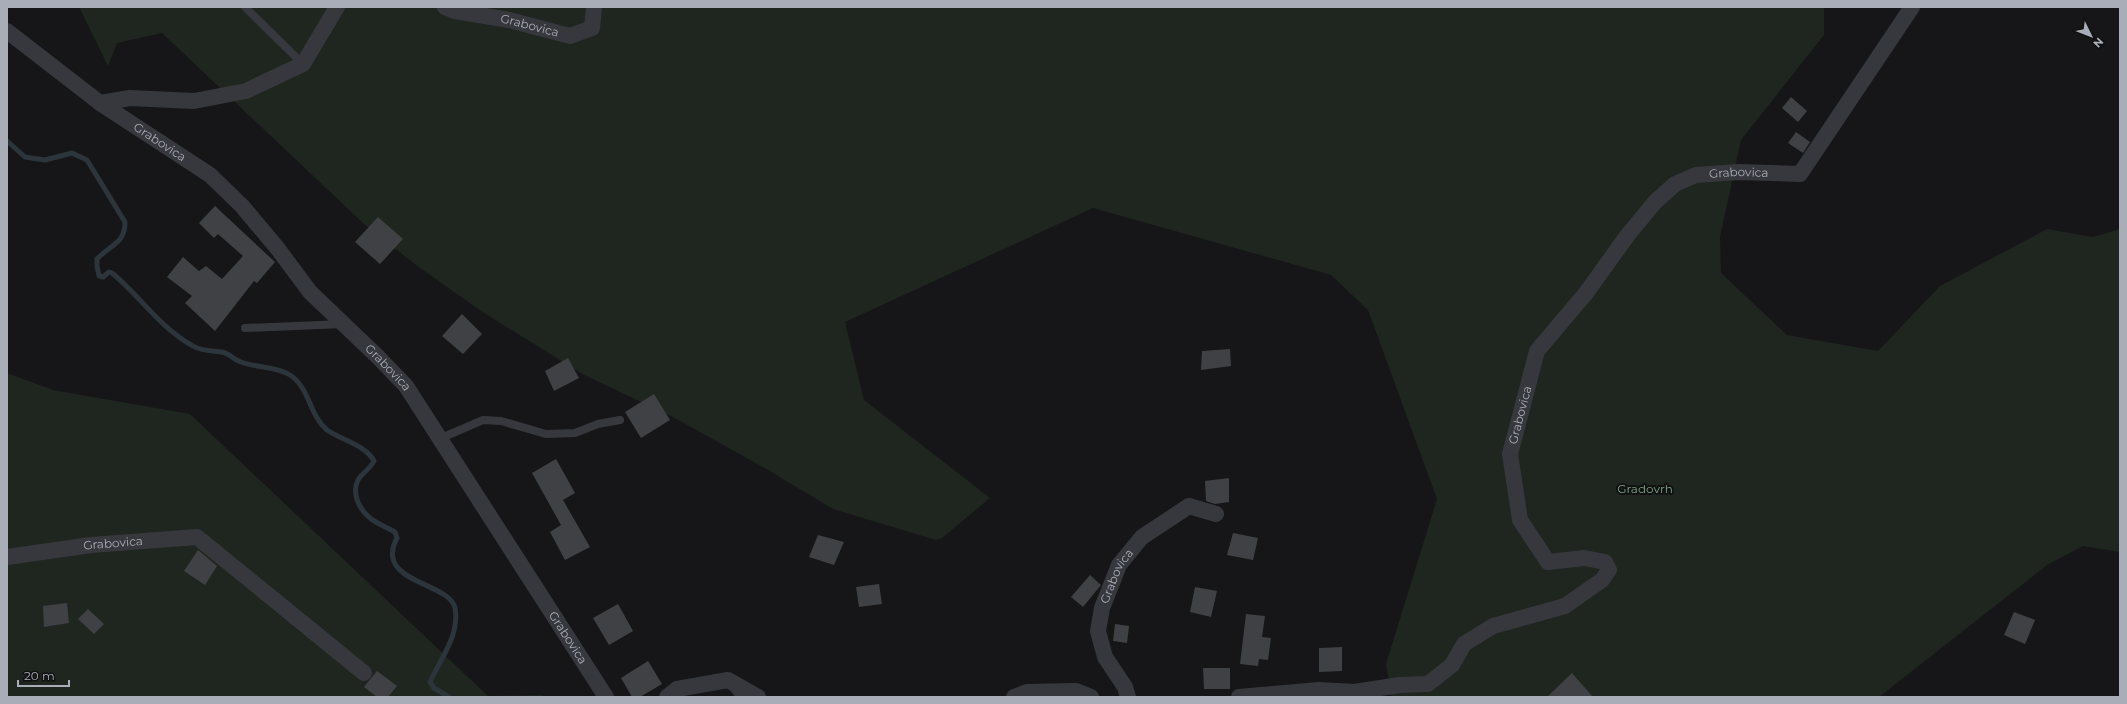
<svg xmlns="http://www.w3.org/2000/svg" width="2127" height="704" font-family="Montserrat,sans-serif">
<rect width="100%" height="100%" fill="#161618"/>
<!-- green -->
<g fill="#1e261f">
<path d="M 79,7 L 1824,7 L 1824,35 L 1741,140 L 1720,237 L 1721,273 L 1787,335 L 1878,351 L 1940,286 L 2047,229 L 2093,237 L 2120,229 L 2120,552 L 2083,546 L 2047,565 L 1879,697 L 1392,697 L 1386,664 L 1437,499 L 1368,310 L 1331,275 L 1093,208 L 845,322 L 864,400 L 990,498 L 942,538 L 936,540 L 833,509 L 761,466 L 673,417 L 584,375 L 481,311 L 416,265 L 364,224 L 162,33 L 117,43 L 108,66 Z"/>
<path d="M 7,373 L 53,390 L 190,414 L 488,696 L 542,695 L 545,697 L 7,697 Z"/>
</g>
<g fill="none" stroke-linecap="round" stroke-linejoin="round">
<!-- stream -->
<path stroke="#2c353c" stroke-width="5" d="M 7,141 L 25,157 L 45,160 L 72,153 L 87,160 L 125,222 C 125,244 111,244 97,259 L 97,266 L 99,276 L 103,277 L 109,272 L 112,273 C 140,296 160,328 193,346 C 201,351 213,351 222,352 C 229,353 234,360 241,362 C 256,368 276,366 290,375 C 310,388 309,415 327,430 C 341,440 366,445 374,461 C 370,469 362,473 358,480 C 351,494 360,510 370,518 C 377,524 387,527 395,532 L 397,538 C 373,583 450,582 455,608 C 460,636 440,659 430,682 L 434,688 L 449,697"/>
</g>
<!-- building -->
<g fill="#404145">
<path d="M 1791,97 L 1807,111 L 1798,122 L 1782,108 Z"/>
<path d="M 1796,132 L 1810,142 L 1803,153 L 1788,143 Z"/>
<path d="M 215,206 L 275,262 L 257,283 L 254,281 L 215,331 L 185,303 L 192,296 L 167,277 L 183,257 L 199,271 L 206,266 L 222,279 L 243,256 L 218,234 L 214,238 L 199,223 Z"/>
<path d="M 378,217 L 403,239 L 380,264 L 355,242 Z"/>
<path d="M 462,314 L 482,334 L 463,354 L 442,336 Z"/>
<path d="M 1230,349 L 1231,366 L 1201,370 L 1202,351 Z"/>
<path d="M 568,358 L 579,378 L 554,391 L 545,371 Z"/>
<path d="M 654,394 L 670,420 L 641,438 L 625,412 Z"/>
<path d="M 556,459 L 575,493 L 563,500 L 590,547 L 565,560 L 550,532 L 561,525 L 532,473 Z"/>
<path d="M 1229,478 L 1229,502 L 1215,504 L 1206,501 L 1205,481 Z"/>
<path d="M 1233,533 L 1258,538 L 1253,560 L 1227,555 Z"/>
<path d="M 818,535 L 844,542 L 834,565 L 809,557 Z"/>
<path d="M 198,550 L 217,566 L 205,585 L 184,571 Z"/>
<path d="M 1090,575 L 1101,585 L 1083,607 L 1071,597 Z"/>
<path d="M 879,584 L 882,604 L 859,607 L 856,587 Z"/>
<path d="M 1195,587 L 1217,591 L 1211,617 L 1190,612 Z"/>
<path d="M 67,603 L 69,623 L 44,627 L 43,606 Z"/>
<path d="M 618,604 L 633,631 L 609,645 L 593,618 Z"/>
<path d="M 88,609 L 104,624 L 94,634 L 78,619 Z"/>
<path d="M 2014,612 L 2035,620 L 2025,644 L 2004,635 Z"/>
<path d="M 1246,614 L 1265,616 L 1262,637 L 1271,638 L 1268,660 L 1259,659 L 1258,666 L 1240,664 Z"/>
<path d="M 1115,624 L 1129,626 L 1127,643 L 1113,641 Z"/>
<path d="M 1342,647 L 1342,671 L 1319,672 L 1319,648 Z"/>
<path d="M 648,661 L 662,684 L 640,697 L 632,697 L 621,678 Z"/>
<path d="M 1203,668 L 1230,668 L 1230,689 L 1204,689 Z"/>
<path d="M 377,671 L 397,686 L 388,697 L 377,697 L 364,687 Z"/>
<path d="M 1572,673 L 1593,697 L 1547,697 Z"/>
</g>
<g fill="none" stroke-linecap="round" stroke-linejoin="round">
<!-- lane -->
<g stroke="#37383d" stroke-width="8">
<path d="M 245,7 L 303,64"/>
<path d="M 245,328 L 344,324"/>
<path d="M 439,439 L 483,420 L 501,421 L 546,434 L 575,433 L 598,424 L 620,420"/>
<path d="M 732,686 L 740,697"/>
</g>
<!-- street -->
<g stroke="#37383d" stroke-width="16">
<path id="s1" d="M 445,7 L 455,11 L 509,20 L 570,36 L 592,28 L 594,7"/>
<path id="s2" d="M 7,31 L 100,103 L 210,175 L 242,206 L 278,249 L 310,292 L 378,357 L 406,386 L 606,697"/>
<path d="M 100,103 L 130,98 L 194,101 L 246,91 L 303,64 L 337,7"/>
<path id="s3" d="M 7,557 L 91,545 L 197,537 L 364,673"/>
<path d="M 667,697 L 677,689 L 728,680 L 758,697"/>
<path d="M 1014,697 L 1027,692 L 1076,691 L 1091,697"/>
<path id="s4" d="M 1128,697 L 1125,687 L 1105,657 L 1098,631 L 1102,608 L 1119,565 L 1142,537 L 1189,506 L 1216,514"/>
<path id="s5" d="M 1239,697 L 1319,690 L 1354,692 L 1400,685 L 1428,684 L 1452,665 L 1464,644 L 1493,626 L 1565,606 L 1602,580 L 1609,570 L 1605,562 L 1584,558 L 1548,562 L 1520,520 L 1510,454 L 1537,351 L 1586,293 L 1627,236 L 1655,202 L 1675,184 L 1696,175 L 1738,172 L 1800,174 L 1912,7"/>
</g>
</g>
<g text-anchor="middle" stroke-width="4" stroke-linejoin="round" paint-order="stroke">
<!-- street labels -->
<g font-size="12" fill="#a8adb8" stroke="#111113">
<text dy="4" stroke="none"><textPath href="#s1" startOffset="87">Grabovica</textPath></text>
<text dy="4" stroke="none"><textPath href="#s2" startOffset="189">Grabovica</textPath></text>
<text dy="4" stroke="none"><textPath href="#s5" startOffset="984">Grabovica</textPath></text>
<text dy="4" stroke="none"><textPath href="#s2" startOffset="512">Grabovica</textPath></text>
<text dy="4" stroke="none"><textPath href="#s5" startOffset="635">Grabovica</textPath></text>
<text dy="4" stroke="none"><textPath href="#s3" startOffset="107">Grabovica</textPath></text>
<text dy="4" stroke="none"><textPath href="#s4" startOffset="132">Grabovica</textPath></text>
<text dy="4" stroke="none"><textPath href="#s2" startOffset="837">Grabovica</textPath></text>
</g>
<!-- park labels -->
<g font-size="12" fill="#7fa381" stroke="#111113">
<text x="1645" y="493">Gradovrh</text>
</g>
</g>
<!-- border -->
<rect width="2127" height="704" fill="none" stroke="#a8adb8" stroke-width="16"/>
<!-- north arrow -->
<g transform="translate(2091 36) rotate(133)" stroke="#111113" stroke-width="3" paint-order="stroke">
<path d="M0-3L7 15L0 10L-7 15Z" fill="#a8adb8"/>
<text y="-6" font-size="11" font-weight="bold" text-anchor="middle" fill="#a8adb8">N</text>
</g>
<!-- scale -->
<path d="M18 680v6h51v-6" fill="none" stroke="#a8adb8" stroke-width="2"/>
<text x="24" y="680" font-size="12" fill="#a8adb8" stroke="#111113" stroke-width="3" paint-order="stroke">20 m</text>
</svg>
